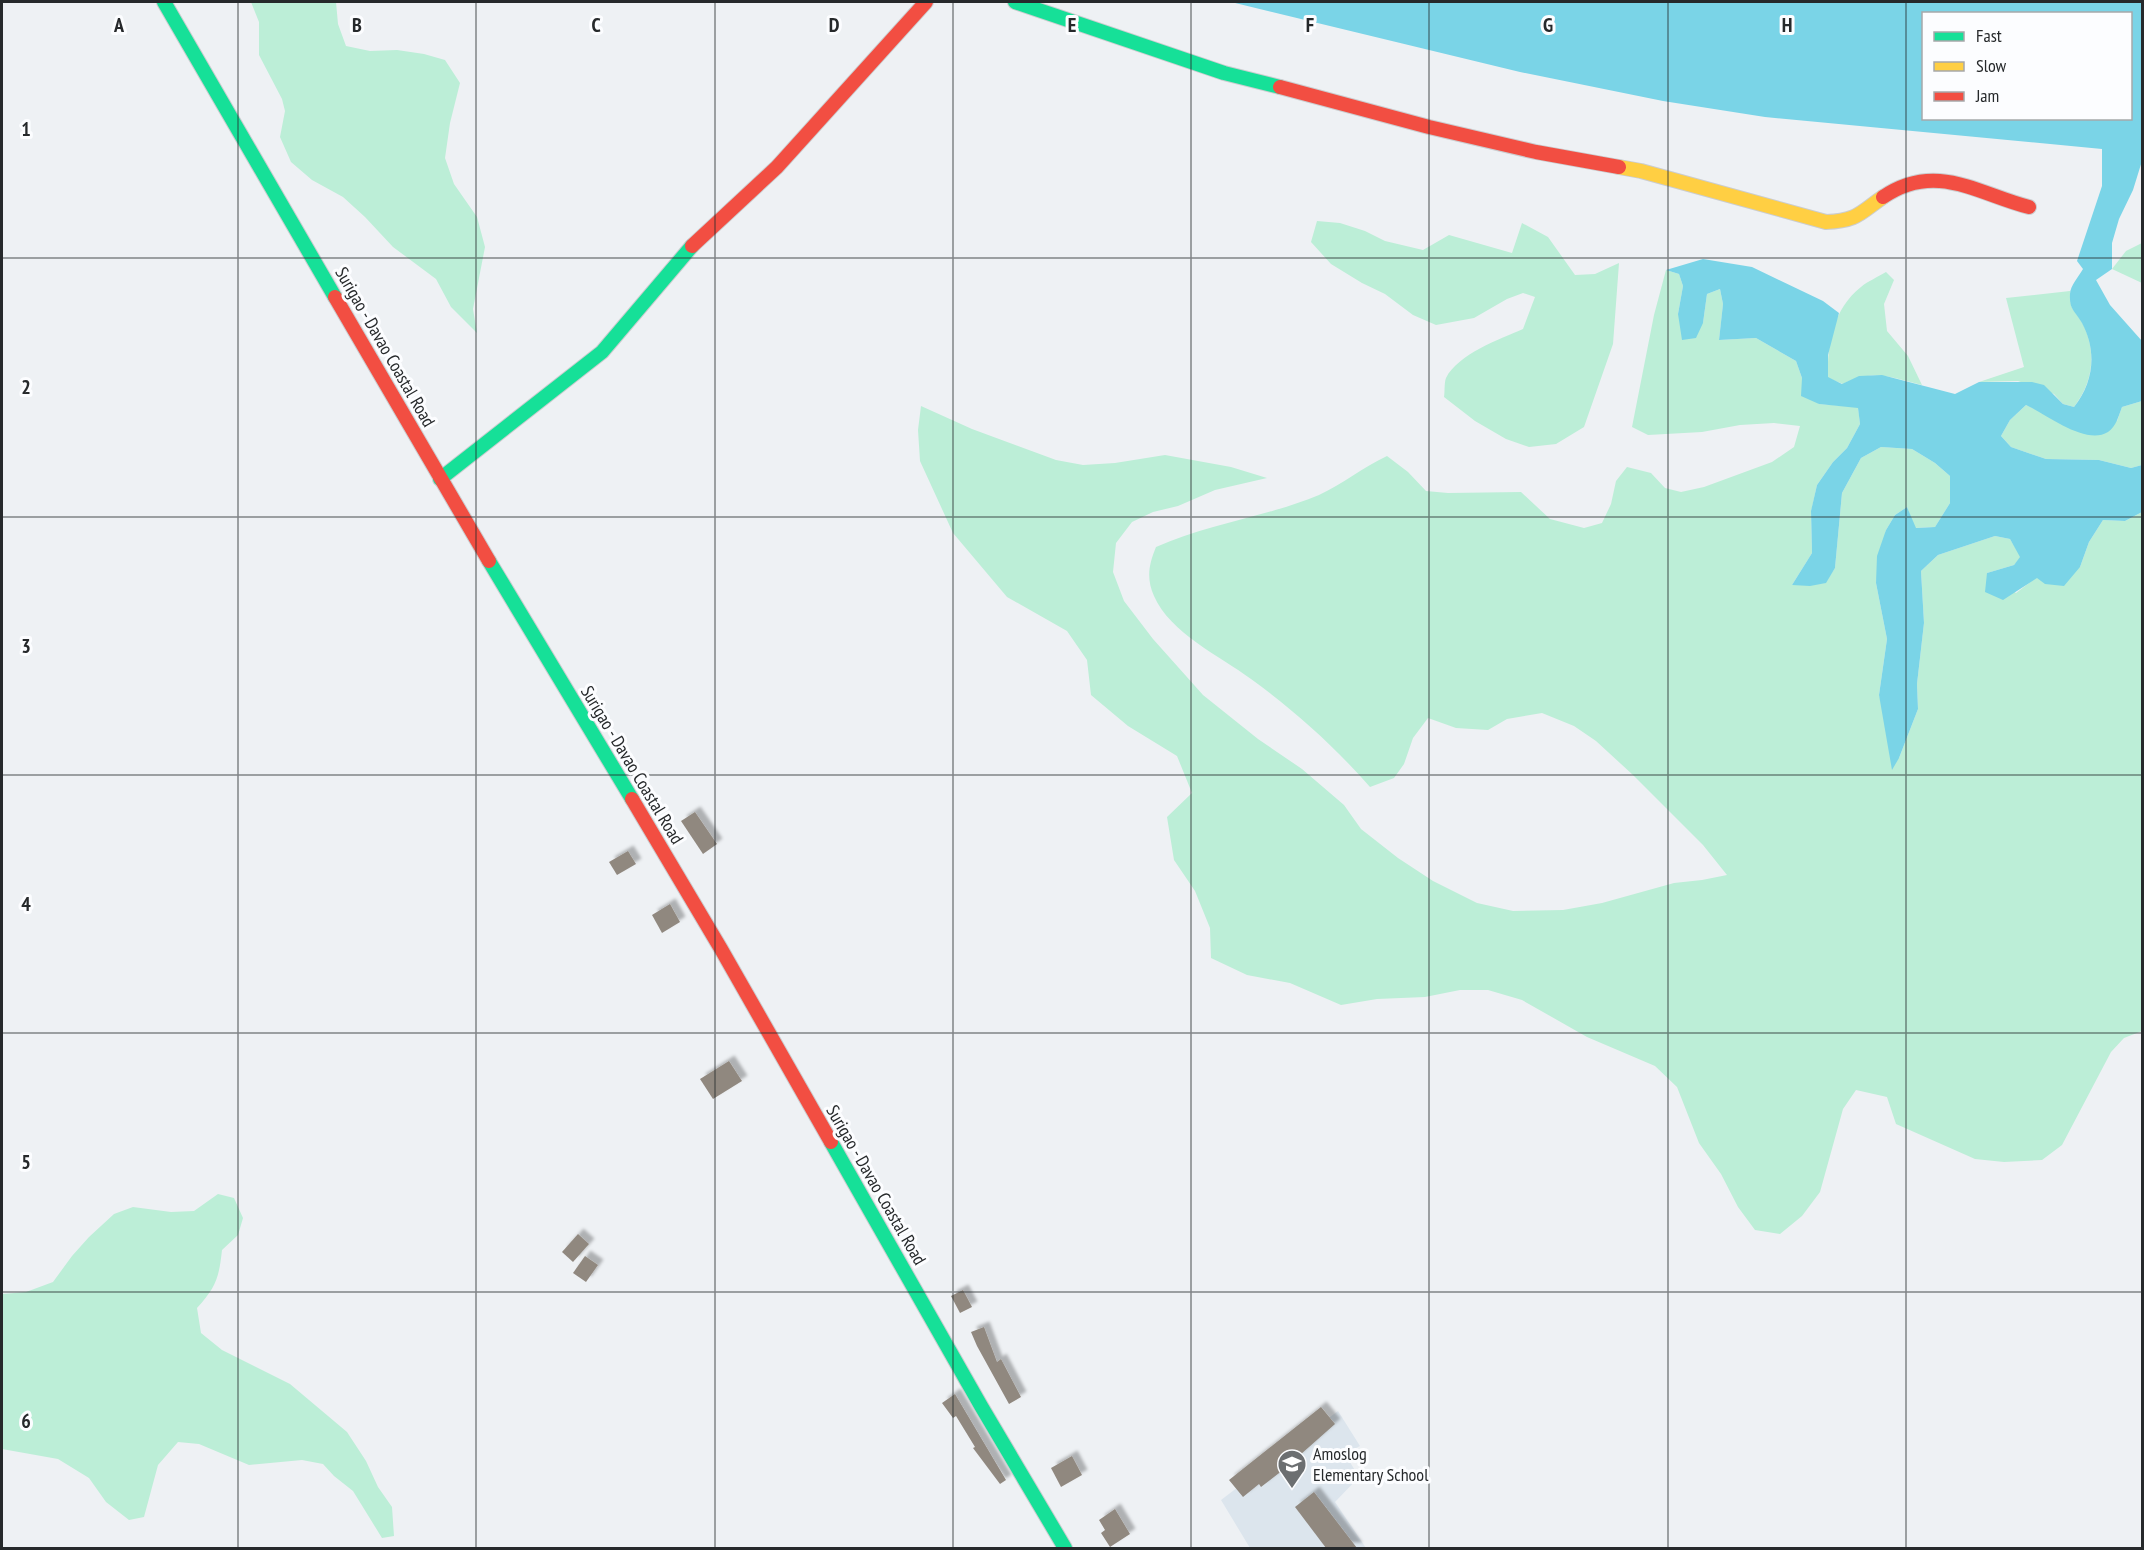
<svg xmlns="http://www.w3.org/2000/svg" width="2144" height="1550" font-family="'PT Sans Narrow',sans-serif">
<defs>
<filter id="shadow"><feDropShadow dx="5.5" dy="-5.5" stdDeviation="1.5" flood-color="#0004"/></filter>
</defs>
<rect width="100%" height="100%" fill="#eef1f4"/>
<!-- built -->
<path fill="#dce5ed" d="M 1338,1411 L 1360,1446 L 1345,1454 L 1359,1477 L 1335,1502 L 1366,1548 L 1250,1548 L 1221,1500 Z"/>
<!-- green -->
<g fill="#bceed7">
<path d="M 251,2 L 336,2 L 338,24 L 346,46 L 370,51 L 397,50 L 424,54 L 445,60 L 460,83 L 450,123 L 445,158 L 454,184 L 477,217 L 485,247 L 473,309 L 477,333 L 451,307 L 436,279 L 393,247 L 365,217 L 343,197 L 312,180 L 291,162 L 280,137 L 285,111 L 282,99 L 259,55 L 259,22 Z"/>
<path d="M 1317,221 L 1340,223 L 1365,231 L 1385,241 L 1423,250 L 1449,235 L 1512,253 L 1522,223 L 1548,237 L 1575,275 L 1595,274 L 1619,263 L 1613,344 L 1584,427 L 1556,444 L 1529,447 L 1506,439 L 1475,421 L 1444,397 C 1445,392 1444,383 1446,378 C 1458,354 1500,339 1523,329 L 1535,297 L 1523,293 L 1507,299 L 1474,318 L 1436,325 L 1413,315 L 1385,294 L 1362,283 L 1331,264 L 1311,242 Z"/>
<path d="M 2142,243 L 2142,283 L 2112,269 L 2126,251 Z"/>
<path d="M 1666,270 L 1679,274 L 1683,286 L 1678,314 L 1703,323 L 1707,294 L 1720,289 L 1723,304 L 1719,340 L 1756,338 L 1796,361 L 1802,378 L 1819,404 L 1858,407 L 1860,424 L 1847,448 L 1833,462 L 1817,485 L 1811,512 L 1812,553 L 1792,585 L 1825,583 L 1835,568 L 1842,493 L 1861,458 L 1881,447 L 1912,449 L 1935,463 L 1950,476 L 1950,503 L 1935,527 L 1915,528 L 1907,507 L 1895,515 L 1886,530 L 1876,583 L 1887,639 L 1879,695 L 1899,758 L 1918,709 L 1917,684 L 1924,623 L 1921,571 L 1938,555 L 1995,536 L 2010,539 L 2021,557 L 2014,565 L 1987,573 L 2016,593 L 2037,577 L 2080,567 L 2089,542 L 2103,520 L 2125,521 L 2142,512 L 2142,1031 L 2124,1038 L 2111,1052 L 2062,1145 L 2042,1160 L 2004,1162 L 1975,1159 L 1896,1124 L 1887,1097 L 1856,1090 L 1843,1109 L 1820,1192 L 1802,1216 L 1780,1234 L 1755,1230 L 1738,1207 L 1721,1174 L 1699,1143 L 1677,1087 L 1655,1066 L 1587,1037 L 1522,1000 L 1488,990 L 1460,990 L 1425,997 L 1377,999 L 1341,1005 L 1290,983 L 1247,975 L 1211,958 L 1210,928 L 1195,891 L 1174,860 L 1167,817 L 1192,793 L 1177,756 L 1128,726 L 1091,695 L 1087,660 L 1067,631 L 1007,597 L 953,533 L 920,461 L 918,430 L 921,406 L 972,429 L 1056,460 L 1083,465 L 1115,463 L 1165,455 L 1231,467 L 1267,478 L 1215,490 L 1178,506 L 1153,512 L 1132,522 L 1116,543 L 1113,572 L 1124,601 L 1153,639 L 1203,695 L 1258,739 L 1302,769 L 1344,805 L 1361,829 L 1398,858 L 1433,881 L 1477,903 L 1513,911 L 1563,910 L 1602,903 L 1674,883 L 1702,880 L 1727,875 L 1703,845 L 1633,775 L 1596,741 L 1574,726 L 1542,713 L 1507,719 L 1488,730 L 1456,728 L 1428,718 L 1413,738 L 1404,764 L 1394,778 L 1370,787 C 1334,746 1295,711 1251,679 C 1220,656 1170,633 1154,596 C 1146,578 1149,564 1156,547 C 1208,524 1266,517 1319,495 C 1343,484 1363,467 1387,456 L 1408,472 L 1426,491 L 1448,493 L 1521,492 L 1550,519 L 1584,528 L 1602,523 L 1611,504 L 1616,481 L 1627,467 L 1651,473 L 1665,488 L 1681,492 L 1704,487 L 1772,462 L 1794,447 L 1800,426 L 1774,423 L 1740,425 L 1702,432 L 1648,435 L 1632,427 L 1654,315 Z"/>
<path d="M 1886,272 L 1894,280 L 1884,304 L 1887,331 L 1908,356 L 1922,385 C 1890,377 1873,369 1843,384 L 1828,378 C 1827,344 1833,309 1861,287 C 1868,281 1878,277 1886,272 Z"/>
<path d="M 2070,291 C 2070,312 2074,308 2083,324 C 2097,353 2093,382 2074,407 L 2063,404 L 2054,394 L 2018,381 L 1979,382 L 2024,367 L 2006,298 Z"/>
<path d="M 2142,401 L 2142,465 L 2131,468 L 2099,460 L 2046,459 L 2011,447 L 2001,436 L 2010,420 L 2026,405 L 2049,416 L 2117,421 L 2122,407 Z"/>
<path d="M 218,1194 L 234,1198 L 243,1218 L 238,1235 L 222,1250 C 219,1278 216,1287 197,1308 L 201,1333 L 222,1350 L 290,1384 L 347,1432 L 366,1461 L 378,1487 L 392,1507 L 394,1536 L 382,1538 L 353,1491 L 334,1476 L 323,1464 L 302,1460 L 249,1465 L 199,1444 L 178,1442 L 158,1465 L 144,1517 L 129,1520 L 106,1502 L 89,1478 L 58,1459 L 2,1449 L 2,1294 L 26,1292 L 53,1282 L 72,1256 L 89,1237 L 114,1214 L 133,1207 L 171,1212 L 194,1211 Z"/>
</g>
<!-- water -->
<path fill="#7ad4e7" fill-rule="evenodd" d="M 1231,2 L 2142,2 L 2142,161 L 2133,190 L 2119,219 L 2112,243 L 2112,269 L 2096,280 L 2110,305 L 2142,341 L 2142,401 L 2122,407 C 2119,415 2116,427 2108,432 C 2086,446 2048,415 2026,405 L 2010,420 L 2001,436 L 2011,447 L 2046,459 L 2099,460 L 2131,468 L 2142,465 L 2142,512 L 2125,521 L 2103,520 L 2089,542 L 2080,567 L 2064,586 L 2045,584 L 2037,578 L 2003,600 L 1985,592 L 1987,573 L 2014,565 L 2020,557 L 2010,539 L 1995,536 L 1938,555 L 1921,571 L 1924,623 L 1917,684 L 1918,709 L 1899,758 L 1892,770 L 1879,695 L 1887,639 L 1876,583 L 1877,556 L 1886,530 L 1895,515 L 1907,507 L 1916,528 L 1935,527 L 1950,503 L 1950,476 L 1935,463 L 1912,449 L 1881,447 L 1861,458 L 1842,493 L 1835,568 L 1826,583 L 1810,586 L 1792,585 L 1812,553 L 1811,511 L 1817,485 L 1833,462 L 1847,448 L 1860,424 L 1858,408 L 1819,404 L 1801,396 L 1802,378 L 1796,361 L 1756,338 L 1719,340 L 1723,304 L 1720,289 L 1707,294 L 1703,323 L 1696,338 L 1682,340 L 1678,314 L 1683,286 L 1679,274 L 1666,270 L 1703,259 L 1752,267 L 1823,301 L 1839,313 L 1828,355 L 1828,377 L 1842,384 L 1859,376 L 1882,375 L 1955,394 L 1979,382 L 2032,382 L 2044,385 L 2063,404 L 2074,407 C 2094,382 2097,351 2082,323 C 2075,311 2069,310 2070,294 C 2070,286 2079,276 2083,269 L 2077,261 L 2102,186 L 2102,149 L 1765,117 L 1663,101 L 1520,72 ZM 1924,14 L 2130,14 L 2130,118 L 1924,118 Z"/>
<!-- building -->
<g fill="#90887f" filter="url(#shadow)">
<path d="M 695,812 L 717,844 L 703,854 L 681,821 Z"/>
<path d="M 628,851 L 636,864 L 617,875 L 609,862 Z"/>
<path d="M 670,904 L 680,922 L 662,933 L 652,915 Z"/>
<path d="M 729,1061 L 742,1081 L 713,1099 L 700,1079 Z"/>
<path d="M 578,1234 L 589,1244 L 573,1262 L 562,1252 Z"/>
<path d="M 585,1256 L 598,1265 L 586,1282 L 573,1273 Z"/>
<path d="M 963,1290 L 972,1307 L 960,1313 L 951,1296 Z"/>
<path d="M 984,1327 L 997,1362 L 1001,1359 L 1021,1397 L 1009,1404 L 977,1346 L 971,1332 Z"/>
<path d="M 955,1394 L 1006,1480 L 1000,1484 L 973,1448 L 975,1447 L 956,1416 L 953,1418 L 942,1403 Z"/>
<path d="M 1321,1407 L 1335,1424 L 1283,1470 L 1261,1487 L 1259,1484 L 1243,1497 L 1229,1480 Z"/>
<path d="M 1072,1456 L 1082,1475 L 1061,1487 L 1051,1468 Z"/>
<path d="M 1314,1492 L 1357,1548 L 1326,1548 L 1295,1507 Z"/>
<path d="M 1115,1509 L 1130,1534 L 1110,1547 L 1101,1533 L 1105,1530 L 1099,1520 Z"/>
</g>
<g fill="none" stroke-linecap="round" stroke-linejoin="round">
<!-- fast casing -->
<g stroke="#cbcdcf" stroke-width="16">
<g id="fast">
<path d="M 164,2 L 335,297"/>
<path d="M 1015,2 L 1224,73 L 1280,87"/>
<path d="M 440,479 L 602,352 L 692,246"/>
<path d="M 489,561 L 632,799"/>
<path d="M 831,1142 L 981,1406 L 1065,1548"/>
</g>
</g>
<!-- slow casing -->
<g stroke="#cbcdcf" stroke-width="16">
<path id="slow" d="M 1619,167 L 1641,171 L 1826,222 C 1857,221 1860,213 1883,197"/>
</g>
<!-- jam casing -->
<g stroke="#cbcdcf" stroke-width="16">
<g id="jam">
<path d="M 1280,87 L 1429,127 L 1536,152 L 1619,167"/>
<path d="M 1883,197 C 1936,161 1978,194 2029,207"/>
<path d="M 692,246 L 777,167 L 926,2"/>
<path d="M 335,297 L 489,561"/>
<path d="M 632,799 L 721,949 L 831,1142"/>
</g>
</g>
<!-- fast -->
<use href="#fast" stroke="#16e098" stroke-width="14"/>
<!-- slow -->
<use href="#slow" stroke="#ffcf43" stroke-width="14"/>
<!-- jam -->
<use href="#jam" stroke="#f24e42" stroke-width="14"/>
</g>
<!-- grid -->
<path fill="none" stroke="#26292b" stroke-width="1.5" stroke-opacity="0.55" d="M 238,2 L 238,1548M 476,2 L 476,1548M 715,2 L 715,1548M 953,2 L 953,1548M 1191,2 L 1191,1548M 1429,2 L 1429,1548M 1668,2 L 1668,1548M 1906,2 L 1906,1548M 2,258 L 2142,258M 2,517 L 2142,517M 2,775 L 2142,775M 2,1033 L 2142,1033M 2,1292 L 2142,1292"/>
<!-- icons -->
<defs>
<g id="school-pin" transform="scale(1.5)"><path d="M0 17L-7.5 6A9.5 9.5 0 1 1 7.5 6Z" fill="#6c6f71" stroke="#fcfdff"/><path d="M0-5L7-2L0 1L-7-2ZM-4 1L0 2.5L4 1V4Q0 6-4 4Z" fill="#fff"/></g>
</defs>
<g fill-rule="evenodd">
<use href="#school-pin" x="1292" y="1464"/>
</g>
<g text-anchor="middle" stroke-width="6" stroke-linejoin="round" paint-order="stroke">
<!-- street labels -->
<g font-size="18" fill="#26292b" stroke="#fcfdff">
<text transform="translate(385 347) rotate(60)" y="6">Surigao - Davao Coastal Road</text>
<text transform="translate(632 765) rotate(59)" y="6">Surigao - Davao Coastal Road</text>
<text transform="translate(876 1185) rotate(60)" y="6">Surigao - Davao Coastal Road</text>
</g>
<!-- poi labels -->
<g font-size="18" fill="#26292b" stroke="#fcfdff" text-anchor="start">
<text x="1313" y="1460">Amoslog<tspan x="1313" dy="21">Elementary School</tspan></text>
</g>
</g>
<g font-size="20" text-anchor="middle" font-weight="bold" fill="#26292b" stroke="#fcfdff" stroke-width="6" stroke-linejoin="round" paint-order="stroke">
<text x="119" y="32">A</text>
<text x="357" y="32">B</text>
<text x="596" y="32">C</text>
<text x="834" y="32">D</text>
<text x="1072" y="32">E</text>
<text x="1310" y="32">F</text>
<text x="1548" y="32">G</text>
<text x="1787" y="32">H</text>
<text x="26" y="136">1</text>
<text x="26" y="394">2</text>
<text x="26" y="653">3</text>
<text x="26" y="911">4</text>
<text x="26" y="1169">5</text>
<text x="26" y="1428">6</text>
</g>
<!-- border -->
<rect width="2144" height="1550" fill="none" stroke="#26292b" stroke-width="6"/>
<!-- legend -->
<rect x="1922" y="12" width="210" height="108" fill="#fcfdff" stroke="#a6a8aa" stroke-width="1.5"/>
<rect x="1934" y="32" width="30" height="9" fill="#16e098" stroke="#a6a8aa" stroke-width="1.5"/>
<text x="1976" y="42" font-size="18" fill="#26292b">Fast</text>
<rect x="1934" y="62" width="30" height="9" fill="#ffcf43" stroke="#a6a8aa" stroke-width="1.5"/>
<text x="1976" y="72" font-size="18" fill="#26292b">Slow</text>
<rect x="1934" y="92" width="30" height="9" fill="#f24e42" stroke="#a6a8aa" stroke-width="1.5"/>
<text x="1976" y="102" font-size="18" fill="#26292b">Jam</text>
</svg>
